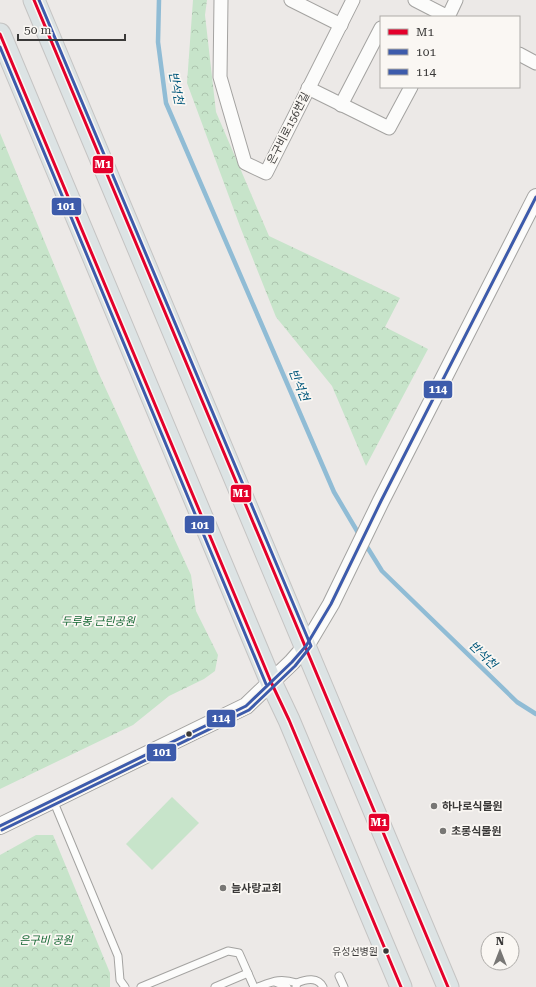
<svg xmlns="http://www.w3.org/2000/svg" width="536" height="987" font-family="'Roboto Serif','Noto Sans KR',serif">
<defs>
<pattern id="park-crowns" width="20" height="18" patternUnits="userSpaceOnUse"><rect width="20" height="18" fill="#c7e4ca"/><path d="M2 6a3 3 0 1 1 6 0M12 15a3 3 0 1 1 6 0" fill="none" stroke="#acc4ae"/></pattern>
</defs>
<rect width="100%" height="100%" fill="#ece9e7"/>
<!-- green -->
<path fill="#c7e4ca" d="M 172,797 L 199,823 L 152,870 L 126,844 Z"/>
<!-- park -->
<g fill="url(#park-crowns)">
<path d="M 193,0 L 207,0 L 205,15 L 216,112 L 269,236 L 400,298 L 385,327 L 428,349 L 366,466 L 332,386 L 276,317 L 241,229 L 187,83 Z"/>
<path d="M 0,133 L 99,374 L 191,575 L 196,611 L 218,655 L 215,671 L 204,679 L 169,696 L 133,725 L 0,789 Z"/>
<path d="M 36,835 L 53,835 L 110,973 L 110,987 L 0,987 L 0,855 Z"/>
</g>
<g fill="none" stroke-linecap="round" stroke-linejoin="round">
<!-- stream -->
<g stroke="#90bcd5" stroke-width="4.5">
<path d="M 159,0 L 158,42 L 166,103 L 334,492 L 360,536"/>
<path d="M 364,542 L 382,571 L 517,702 L 536,714"/>
</g>
<!-- service casing -->
<g stroke="#a4a3a1" stroke-width="9">
<g id="service">
<path d="M 53,800 L 118,956 L 120,980 L 125,987"/>
<path d="M 339,976 L 344,987"/>
<path d="M 275,982 L 287,987"/>
<path d="M 141,987 L 228,951 L 239,953 L 254,987"/>
<path d="M 215,987 L 248,973"/>
<path d="M 258,987 C 274,981 280,978 297,983"/>
<path d="M 296,987 L 297,983 C 306,979 318,977 323,987"/>
</g>
</g>
<!-- minor casing -->
<g stroke="#a4a3a1" stroke-width="15">
<g id="minor">
<path d="M 221,0 L 220,77 L 245,163 L 266,173 L 353,0"/>
<path d="M 291,0 L 341,25"/>
<path d="M 415,0 L 448,17"/>
<path d="M 448,17 L 456,0"/>
<path d="M 519,54 L 536,63"/>
<path d="M 308,88 L 389,128 L 411,87"/>
<path d="M 341,105 L 381,28"/>
</g>
</g>
<!-- tertiary casing -->
<g stroke="#a4a3a1" stroke-width="18">
<path id="tertiary" d="M 0,826 L 246,706 L 292,662 L 306,646 L 331,604 L 381,501 L 536,197"/>
</g>
<!-- primary casing -->
<g stroke="#c5c4c3" stroke-width="23">
<g id="primary">
<path d="M 34,0 L 448,987"/>
<path d="M 0,34 L 271,682 L 289,720 L 401,987"/>
</g>
</g>
<!-- service -->
<use href="#service" stroke="#fcfcfb" stroke-width="7"/>
<!-- minor -->
<use href="#minor" stroke="#fcfcfb" stroke-width="13"/>
<!-- tertiary -->
<use href="#tertiary" stroke="#fcfcfb" stroke-width="16"/>
<!-- primary -->
<use href="#primary" stroke="#dce3e4" stroke-width="21"/>
<!-- bus-1 casing -->
<g stroke="#faf7f3" stroke-width="6">
<g id="bus-1">
<path d="M 34,0 L 448,987"/>
<path d="M 0,34 L 271,682 L 289,720 L 401,987"/>
</g>
</g>
<!-- bus-2 casing -->
<g stroke="#faf7f3" stroke-width="6">
<g id="bus-2">
<path d="M 0,47 L 266,684"/>
<path d="M 2,830 L 249,710 L 295,666 L 311,646 L 39,0"/>
</g>
</g>
<!-- bus-3 casing -->
<g stroke="#faf7f3" stroke-width="6">
<path id="bus-3" d="M 0,826 L 246,706 L 292,662 L 306,646 L 331,604 L 381,501 L 536,197"/>
</g>
<!-- bus-1 -->
<use href="#bus-1" stroke="#e4002b" stroke-width="3"/>
<!-- bus-2 -->
<use href="#bus-2" stroke="#3d5bab" stroke-width="3"/>
<!-- bus-3 -->
<use href="#bus-3" stroke="#3d5bab" stroke-width="3"/>
</g>
<!-- markers -->
<g fill="#3a3938" stroke="#faf7f3" stroke-width="1.5">
<circle cx="189" cy="734" r="3.5"/>
<circle cx="386" cy="951" r="3.5"/>
</g>
<g fill="#787775" stroke="#faf7f3" stroke-width="1.5">
<circle cx="434" cy="806" r="4"/>
<circle cx="443" cy="831" r="4"/>
<circle cx="223" cy="888" r="4"/>
</g>
<g text-anchor="middle" stroke-width="3.5" stroke-linejoin="round" paint-order="stroke">
<!-- bus labels -->
<g font-size="10" fill="#3a3938" stroke="#faf7f3" text-anchor="end">
<text x="378" y="955">유성선병원</text>
</g>
<!-- street labels -->
<g font-size="11" fill="#3a3938" stroke="#faf7f3">
<text transform="translate(288 128) rotate(-63)" y="4">은구비로156번길</text>
</g>
<!-- park labels -->
<g font-size="11" font-style="italic" fill="#126631" stroke="#faf7f3">
<text x="98" y="625">두루봉 근린공원</text>
<text x="46" y="944">은구비 공원</text>
</g>
<!-- poi labels -->
<g font-size="11" font-weight="bold" fill="#3a3938" stroke="#faf7f3" text-anchor="start">
<text x="442" y="810">하나로식물원</text>
<text x="451" y="835">초롱식물원</text>
<text x="231" y="892">늘사랑교회</text>
</g>
<!-- water labels -->
<g font-size="12" font-style="italic" fill="#01577b" stroke="#faf7f3">
<text transform="translate(176 88) rotate(79)" y="4">반석천</text>
<text transform="translate(299 385) rotate(67)" y="4">반석천</text>
<text transform="translate(483 655) rotate(44)" y="4">반석천</text>
</g>
</g>
<g stroke="#faf7f3" stroke-width="1.5">
<rect x="92" y="155" width="22" height="19" rx="4" fill="#e4002b"/>
<rect x="51" y="197" width="31" height="19" rx="4" fill="#3d5bab"/>
<rect x="423" y="380" width="30" height="19" rx="4" fill="#3d5bab"/>
<rect x="230" y="484" width="22" height="19" rx="4" fill="#e4002b"/>
<rect x="184" y="515" width="31" height="19" rx="4" fill="#3d5bab"/>
<rect x="206" y="709" width="30" height="19" rx="4" fill="#3d5bab"/>
<rect x="146" y="743" width="31" height="19" rx="4" fill="#3d5bab"/>
<rect x="368" y="813" width="22" height="19" rx="4" fill="#e4002b"/>
</g>
<g font-size="11" text-anchor="middle" font-weight="bold" fill="#fff">
<text x="103" y="168">M1</text>
<text x="66" y="210">101</text>
<text x="438" y="393">114</text>
<text x="241" y="497">M1</text>
<text x="200" y="529">101</text>
<text x="221" y="722">114</text>
<text x="162" y="756">101</text>
<text x="379" y="826">M1</text>
</g>
<!-- legend -->
<rect x="380" y="16" width="140" height="72" fill="#faf7f3" stroke="#adaba8"/>
<rect x="388" y="29" width="20" height="6" fill="#e4002b" stroke="#adaba8"/>
<text x="416" y="36" font-size="12" fill="#3a3938">M1</text>
<rect x="388" y="49" width="20" height="6" fill="#3d5bab" stroke="#adaba8"/>
<text x="416" y="56" font-size="12" fill="#3a3938">101</text>
<rect x="388" y="69" width="20" height="6" fill="#3d5bab" stroke="#adaba8"/>
<text x="416" y="76" font-size="12" fill="#3a3938">114</text>
<!-- north arrow -->
<g transform="translate(500 951)"><circle r="19" fill="#faf7f3" stroke="#adaba8"/>
<path d="M0-3L7 15L0 10L-7 15Z" fill="#787775"/>
<text y="-6" font-size="11" font-weight="bold" text-anchor="middle" fill="#3a3938">N</text>
</g>
<!-- scale -->
<path d="M18 34v6h107v-6" fill="none" stroke="#3a3938" stroke-width="2"/>
<text x="24" y="34" font-size="12" fill="#3a3938" stroke="#faf7f3" stroke-width="3" paint-order="stroke">50 m</text>
</svg>
